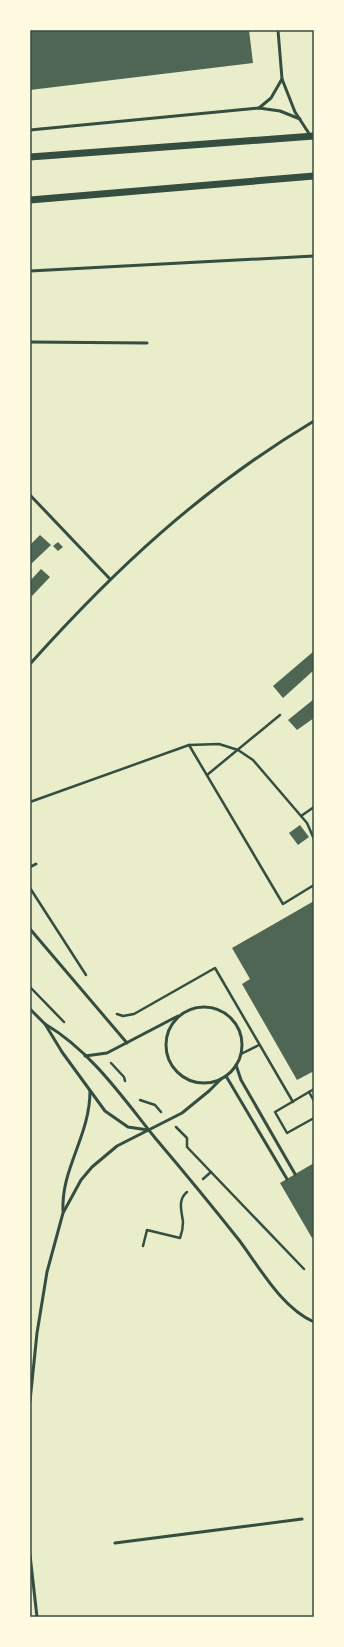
<svg xmlns="http://www.w3.org/2000/svg" width="344" height="1647" font-family="Lato,sans-serif">
<rect width="100%" height="100%" fill="#e9edc9"/>
<!-- building -->
<g fill="#4f6655">
<path d="M 30,30 L 249,30 L 253,63 L 30,90 Z"/>
<path d="M 40,535 L 51,545 L 30,565 L 30,545 Z"/>
<path d="M 58,542 L 63,547 L 58,551 L 53,546 Z"/>
<path d="M 41,569 L 50,577 L 32,596 L 30,594 L 30,581 Z"/>
<path d="M 314,651 L 314,670 L 283,698 L 273,686 Z"/>
<path d="M 314,699 L 314,718 L 297,730 L 288,720 Z"/>
<path d="M 300,825 L 309,837 L 298,845 L 289,833 Z"/>
<path d="M 314,901 L 314,1071 L 297,1080 L 242,984 L 250,979 L 232,948 Z"/>
<path d="M 314,1163 L 314,1236 L 312,1238 L 280,1183 Z"/>
</g>
<g fill="none" stroke-linecap="round" stroke-linejoin="round">
<!-- path -->
<g stroke="#344e41" stroke-width="2.5">
<path d="M 189,745 L 283,904 L 314,885"/>
<path d="M 207,775 L 280,715"/>
<path d="M 30,802 L 189,745 L 219,744 L 238,750 L 253,760 L 307,823 L 314,839"/>
<path d="M 301,816 L 314,807"/>
<path d="M 30,888 L 86,975"/>
<path d="M 30,987 L 64,1022"/>
<path d="M 117,1014 L 123,1016 L 134,1014 L 215,968 L 293,1102"/>
<path d="M 241,1054 L 259,1045"/>
<path d="M 111,1063 L 124,1077 L 125,1081"/>
<path d="M 314,1089 L 275,1112 L 287,1133 L 314,1118"/>
<path d="M 309,1092 L 314,1101"/>
<path d="M 140,1100 L 155,1105 L 161,1112"/>
<path d="M 176,1127 L 187,1138 L 187,1147 L 304,1269"/>
<path d="M 203,1179 L 211,1172"/>
<path d="M 143,1246 L 147,1230 L 180,1238 C 182,1233 183,1228 183,1222 C 182,1212 177,1200 187,1192"/>
</g>
<!-- service -->
<g stroke="#344e41" stroke-width="3">
<path d="M 278,30 L 282,79 L 295,112 L 310,135"/>
<path d="M 259,108 L 271,98 L 282,79"/>
<path d="M 30,130 L 259,108 L 280,111 L 300,119"/>
<path d="M 30,271 L 314,256"/>
<path d="M 30,342 L 147,343"/>
<path d="M 30,495 L 110,579"/>
<path d="M 30,664 C 116,568 202,488 314,421"/>
<path d="M 30,867 L 36,864"/>
<path d="M 30,929 L 127,1043"/>
<circle cx="204" cy="1045" r="38"/>
<path d="M 30,1009 L 45,1024 L 62,1052 L 105,1111 L 128,1127 L 148,1130"/>
<path d="M 45,1024 C 91,1051 123,1098 156,1139 C 184,1172 212,1206 239,1240 C 260,1268 281,1307 314,1322"/>
<path d="M 85,1056 L 107,1053 L 178,1016"/>
<path d="M 236,1065 L 241,1080 L 295,1174"/>
<path d="M 226,1076 L 287,1179"/>
<path d="M 63,1211 C 61,1168 90,1136 90,1091"/>
<path d="M 30,1401 L 37,1333 L 47,1272 L 63,1213 L 81,1180 L 92,1167 L 117,1146 L 182,1113 L 209,1091 L 221,1079"/>
<path d="M 115,1543 L 302,1519"/>
<path d="M 30,1555 L 37,1617"/>
</g>
<!-- tertiary -->
<g stroke="#344e41" stroke-width="7">
<path d="M 30,157 L 314,136"/>
<path d="M 30,200 L 314,176"/>
</g>
</g>
<!-- border -->
<rect width="344" height="1647" fill="none" stroke="#fefae0" stroke-width="62"/>
<rect x="31" y="31" width="282" height="1585" fill="none" stroke="#344e41" stroke-width="1.5"/>
</svg>
